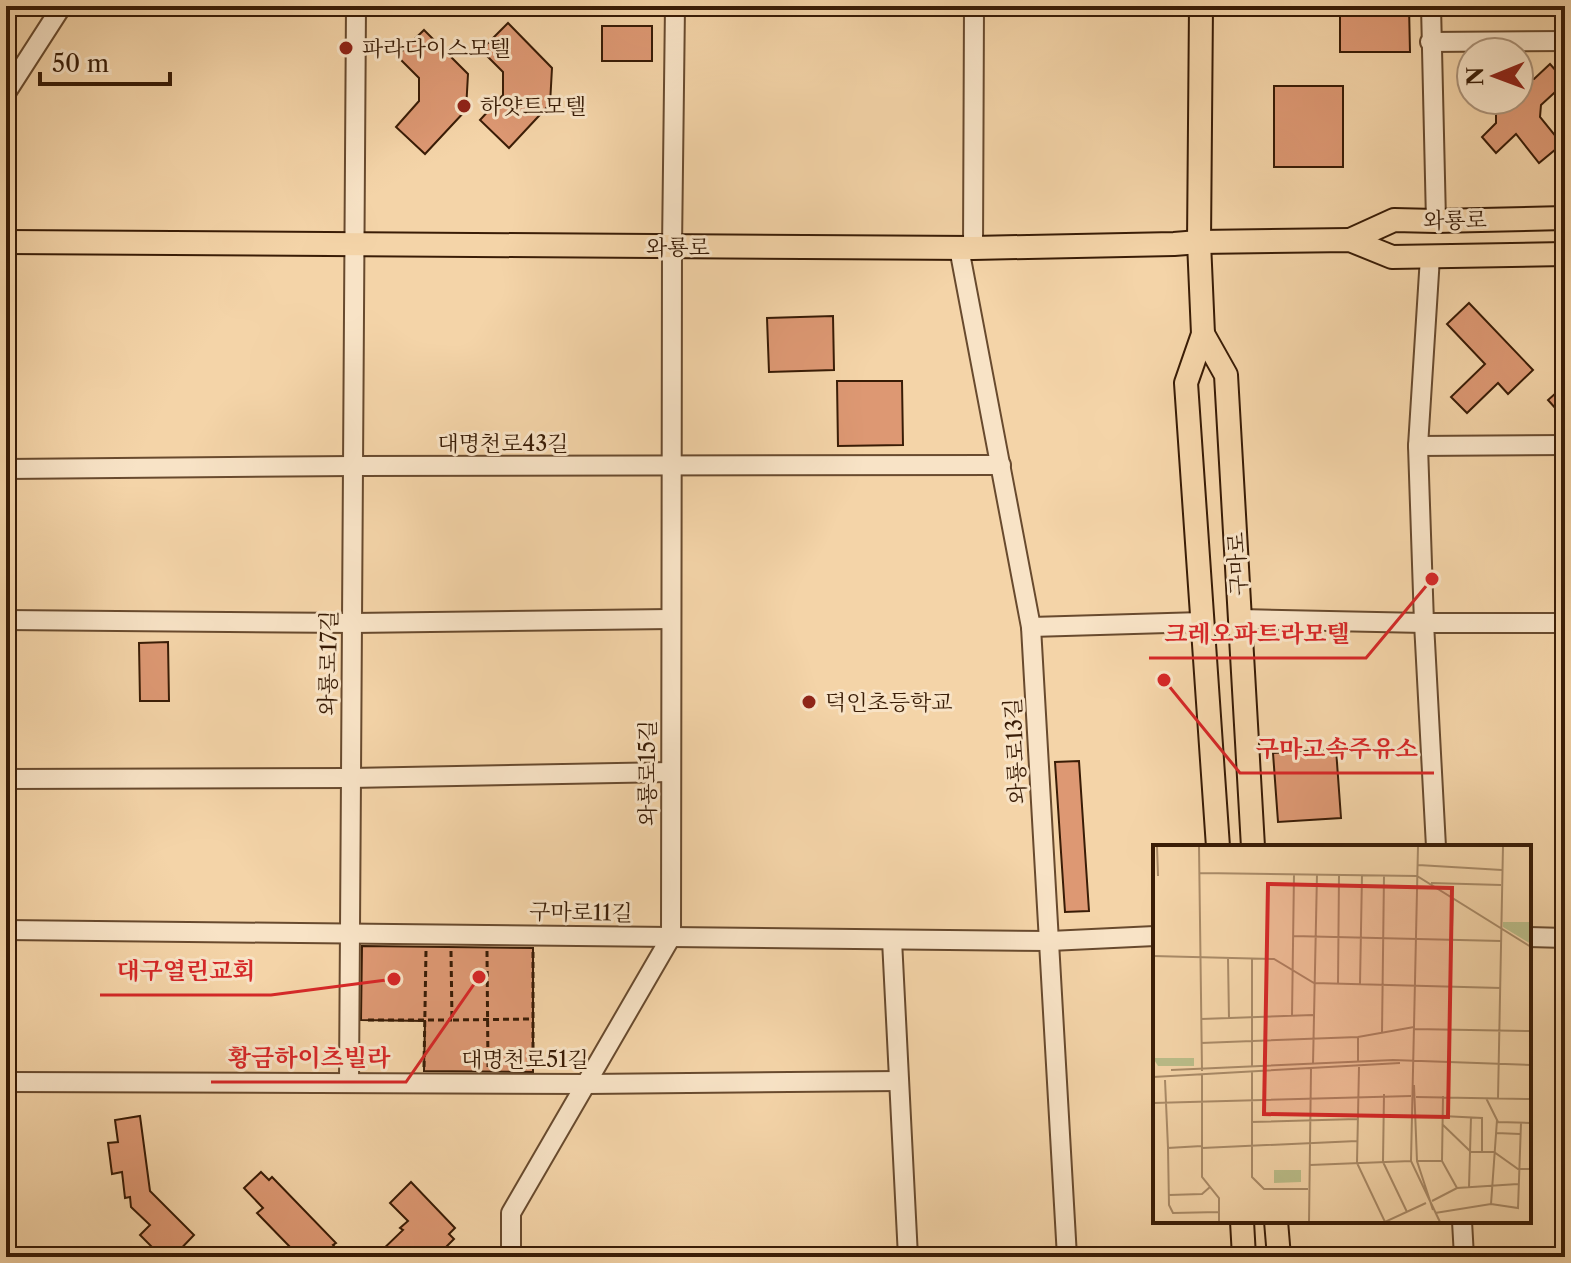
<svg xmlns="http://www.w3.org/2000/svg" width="1571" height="1263" font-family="'Libre Caslon Text','Noto Serif KR',serif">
<rect width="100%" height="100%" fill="#f4d4a8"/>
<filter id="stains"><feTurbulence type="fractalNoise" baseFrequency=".0025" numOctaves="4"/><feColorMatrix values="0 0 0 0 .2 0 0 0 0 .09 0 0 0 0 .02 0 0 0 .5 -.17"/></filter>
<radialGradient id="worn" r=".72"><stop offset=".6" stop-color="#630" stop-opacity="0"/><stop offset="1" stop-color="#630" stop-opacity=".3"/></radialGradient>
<!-- green -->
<path fill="#babd89" stroke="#7a6c48" stroke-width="2" d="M 610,1248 L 613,1257 L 517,1257 L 517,1249 Z"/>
<!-- building -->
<g fill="#dd9873" stroke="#391c06" stroke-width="2">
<path d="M 1340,6 L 1409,6 L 1410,52 L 1340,52 Z"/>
<path d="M 508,23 L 552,68 L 550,104 L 509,148 L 480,120 L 503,95 L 503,72 L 481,50 Z"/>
<rect x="602" y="26" width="50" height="35"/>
<path d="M 424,30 L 468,74 L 466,110 L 425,154 L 396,127 L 419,101 L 419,78 L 397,56 Z"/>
<path d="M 1550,64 L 1565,81 L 1565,83 L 1541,105 L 1540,117 L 1562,144 L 1539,163 L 1516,134 L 1496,153 L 1482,137 L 1496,123 L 1496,100 L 1519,100 L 1519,79 L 1534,79 Z"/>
<rect x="1274" y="86" width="69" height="81"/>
<path d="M 1469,303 L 1533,370 L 1508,394 L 1498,383 L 1467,413 L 1451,397 L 1485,364 L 1447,324 Z"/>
<path d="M 833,316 L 834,370 L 769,372 L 767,318 Z"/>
<path d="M 837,381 L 902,381 L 903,445 L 838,446 Z"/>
<path d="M 1565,385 L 1565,419 L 1548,400 Z"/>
<path d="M 168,642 L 169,701 L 140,701 L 139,643 Z"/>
<path d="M 1336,749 L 1341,818 L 1278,822 L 1273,753 Z"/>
<path d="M 1079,761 L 1089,911 L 1065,912 L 1055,762 Z"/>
<path d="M 362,946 L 533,948 L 533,1072 L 424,1071 L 425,1021 L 361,1020 Z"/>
<path d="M 140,1116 L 150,1191 L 194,1235 L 173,1257 L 141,1257 L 151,1246 L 140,1235 L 150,1225 L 131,1207 L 130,1197 L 125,1198 L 122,1172 L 112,1174 L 108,1143 L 118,1142 L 115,1120 Z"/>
<path d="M 261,1172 L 269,1180 L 272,1177 L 336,1243 L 333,1245 L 344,1257 L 284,1257 L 292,1249 L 257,1213 L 263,1208 L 244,1188 Z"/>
<path d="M 411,1182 L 455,1228 L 449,1234 L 454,1239 L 436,1257 L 375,1257 L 403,1230 L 400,1228 L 408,1221 L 390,1203 Z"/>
</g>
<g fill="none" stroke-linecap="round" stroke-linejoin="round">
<!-- minor casing -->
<g stroke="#684a2e" stroke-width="22">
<g id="minor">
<path d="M 1431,6 L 1436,221"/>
<path d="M 1430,42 L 1565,41"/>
<path d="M 6,93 L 62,6"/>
<path d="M 959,248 L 1031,627 L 1067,1257"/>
<path d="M 973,248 L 974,6"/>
<path d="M 1430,257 L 1418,446 L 1424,623 L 1436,847"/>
<path d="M 1418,446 L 1565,445"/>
<path d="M 6,469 L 352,466 L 1001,465"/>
<path d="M 1241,619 L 1424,623 L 1565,623"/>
<path d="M 6,620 L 353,623 L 671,619"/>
<path d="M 1031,627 L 1202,622"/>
<path d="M 6,779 L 350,778 L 671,772"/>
<path d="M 6,930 L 1050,941 L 1155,936"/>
<path d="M 1529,937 L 1565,938"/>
<path d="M 892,940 L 908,1257"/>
<path d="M 6,1082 L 587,1084 L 899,1081"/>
<path d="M 349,1083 L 356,6"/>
<path d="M 1462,1221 L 1464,1257"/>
<path d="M 511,1257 L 511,1213 L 671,937 L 672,247 L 675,6"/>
</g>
</g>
<!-- major casing -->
<g stroke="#391c06" stroke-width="26">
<g id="major">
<path d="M 1201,6 L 1199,242 L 1203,334 L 1186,383 L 1218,847"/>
<path d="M 1350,240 L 1394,220 L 1436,221 L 1565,218"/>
<path d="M 6,242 L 973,248 L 1174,244 L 1199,242 L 1350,240 L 1392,257 L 1565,254"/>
<path d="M 1203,334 L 1226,375 L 1253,847"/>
<path d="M 1242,1221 L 1244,1257"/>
<path d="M 1276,1221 L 1279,1257"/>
</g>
</g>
<!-- path -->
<g stroke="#391c06" stroke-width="3" stroke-dasharray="6 4" stroke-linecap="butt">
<path d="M 451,951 L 452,1020 L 533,1019"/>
<path d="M 487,951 L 488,1068"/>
<path d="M 368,1020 L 452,1020"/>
<path d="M 424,1067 L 426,951"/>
<path d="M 533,1068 L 533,952"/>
</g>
<!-- minor -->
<use href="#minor" stroke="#f8e3c6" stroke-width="18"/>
<!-- major -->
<use href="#major" stroke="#f4d4a8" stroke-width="22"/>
</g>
<!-- markers -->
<g fill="#8f2418" stroke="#f8e3c6" stroke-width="3">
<circle cx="346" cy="48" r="8"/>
<circle cx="464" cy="106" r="8"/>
<circle cx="809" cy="702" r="8"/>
</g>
<g text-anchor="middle" stroke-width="6" stroke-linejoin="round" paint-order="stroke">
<!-- poi labels -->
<g font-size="22" fill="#391c06" stroke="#f8e3c6" text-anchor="start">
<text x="362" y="56">파라다이스모텔</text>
<text x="480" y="114">하얏트모텔</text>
<text x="825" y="710">덕인초등학교</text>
</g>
<!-- street labels -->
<g font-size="22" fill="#391c06" stroke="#f8e3c6">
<text transform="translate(1455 220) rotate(-1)" y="8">와룡로</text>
<text x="678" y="255">와룡로</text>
<text x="503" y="451">대명천로43길</text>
<text transform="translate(1237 564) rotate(-93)" y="8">구마로</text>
<text transform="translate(328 663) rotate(-89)" y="8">와룡로17길</text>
<text transform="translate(1015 751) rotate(-93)" y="8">와룡로13길</text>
<text transform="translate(647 773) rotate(-90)" y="8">와룡로15길</text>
<text transform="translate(581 912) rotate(1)" y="8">구마로11길</text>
<text x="525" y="1067">대명천로51길</text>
</g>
</g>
<!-- overview -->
<g transform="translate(1153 845)">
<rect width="378" height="378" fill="#f4d4a8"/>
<path d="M 350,77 L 378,77 L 378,99 L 350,82 ZM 0,213 L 41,213 L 41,221 L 5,221 ZM 121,325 L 148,325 L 148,337 L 121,338 Z" fill="#babd89"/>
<path fill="none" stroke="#a98a67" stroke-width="2" d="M 4,1 L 5,31M 46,1 L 49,226M 265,1 L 258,316 L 287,377M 265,20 L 349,25M 47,28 L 264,31 L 378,102M 278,38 L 348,40M 140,91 L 348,96M 0,111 L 121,114 L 161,138 L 348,143M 75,113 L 76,173M 99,114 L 99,222M 185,139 L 186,30M 207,139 L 209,30M 297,141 L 300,53M 139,171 L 141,29M 48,174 L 160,170M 261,184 L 378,186M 229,188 L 231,30M 205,192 L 205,217M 48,198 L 205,192 L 261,182M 160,219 L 164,29M 206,222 L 204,318 L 232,377 L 273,358M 18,225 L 240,215 L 378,220M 99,227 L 99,332 L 111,344 L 155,344M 49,230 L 49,332 L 66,353 L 66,377M 0,232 L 247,218M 12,235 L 15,303M 261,240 L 264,316 L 280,365M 231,249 L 230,317 L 254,367M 290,251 L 289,316 L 304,343M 263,252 L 378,254M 333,253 L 345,277 L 378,278M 345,253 L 350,1M 0,258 L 258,251M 289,271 L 329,273 L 329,306M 98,277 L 204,274M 289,279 L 318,307 L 341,307 L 365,324 L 378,324M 343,288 L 367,289M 49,301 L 15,303 L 16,360 L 20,368 L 66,367M 49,303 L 204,296M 264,316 L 289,316M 157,320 L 258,316M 316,342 L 318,272M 16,350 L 49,349 L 57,342M 279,356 L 304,343 L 365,339M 338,359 L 344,275M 282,368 L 338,359 L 365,363 L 368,278M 156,377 L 158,224"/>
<path fill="#d62828" fill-opacity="0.15" stroke="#d62828" stroke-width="4" d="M 115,39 L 299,43 L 295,272 L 111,269 Z"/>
<rect width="378" height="378" fill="none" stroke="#391c06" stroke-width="4"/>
</g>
<!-- callouts -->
<path fill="none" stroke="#d62828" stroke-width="3" d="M1432 579L1366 658H1149M1164 680L1240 773H1434M394 979L271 995H100M479 977L406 1082H211"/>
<g fill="#d62828" stroke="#f8e3c6" stroke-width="3">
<circle cx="1432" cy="579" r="8"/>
<circle cx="1164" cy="680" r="8"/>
<circle cx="394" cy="979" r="8"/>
<circle cx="479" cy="977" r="8"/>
</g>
<g font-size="24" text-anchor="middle" font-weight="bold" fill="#d62828" stroke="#f8e3c6" stroke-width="6" stroke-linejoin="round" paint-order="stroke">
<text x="1257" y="642">크레오파트라모텔</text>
<text x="1337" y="757">구마고속주유소</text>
<text x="186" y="979">대구열린교회</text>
<text x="309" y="1066">황금하이츠빌라</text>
</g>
<!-- margin -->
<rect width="1571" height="1263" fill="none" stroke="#f4d4a8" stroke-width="32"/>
<rect x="8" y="8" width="1555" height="1247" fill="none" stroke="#391c06" stroke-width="4"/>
<rect x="16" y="16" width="1539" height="1231" fill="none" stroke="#391c06" stroke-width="2"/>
<!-- north arrow -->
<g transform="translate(1495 76) rotate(269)"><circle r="38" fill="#f8e3c6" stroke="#ac9379" stroke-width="2"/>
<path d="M0-6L14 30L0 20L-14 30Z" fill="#8f2418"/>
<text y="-12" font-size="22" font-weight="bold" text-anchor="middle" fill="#391c06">N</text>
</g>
<!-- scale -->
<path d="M40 72v12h130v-12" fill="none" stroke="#391c06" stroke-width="4"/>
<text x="52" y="72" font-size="24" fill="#391c06" stroke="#f8e3c6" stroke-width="6" paint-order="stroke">50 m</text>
<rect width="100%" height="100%" filter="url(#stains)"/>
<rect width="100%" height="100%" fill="url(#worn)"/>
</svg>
